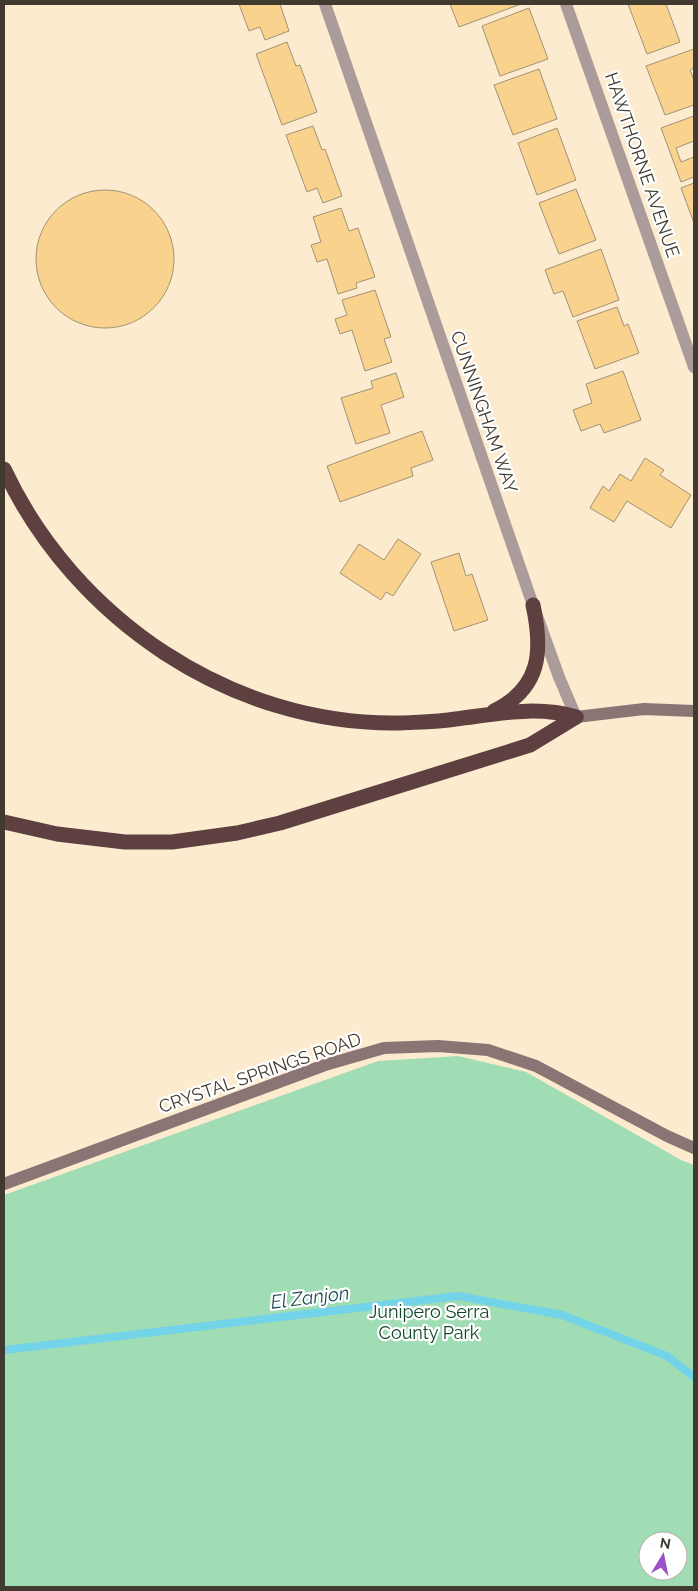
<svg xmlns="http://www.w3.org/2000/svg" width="698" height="1591" font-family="Raleway,sans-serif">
<rect width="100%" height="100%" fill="#fcebce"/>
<!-- green -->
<path fill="#a0ddb4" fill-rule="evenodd" d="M 458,1056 L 526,1072 L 681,1160 L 694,1165 L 694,1587 L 4,1587 L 4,1195 L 378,1061 ZM 648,1541 L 678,1541 L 678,1571 L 648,1571 Z"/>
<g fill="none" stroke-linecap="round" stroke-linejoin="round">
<!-- stream -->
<path stroke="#73d3e8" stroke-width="8" d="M 4,1350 L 458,1296 L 562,1315 L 667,1356 L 694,1377"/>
</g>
<!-- building -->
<g fill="#f9d28e" stroke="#a19278">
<path d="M 239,4 L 280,4 L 289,31 L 265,40 L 260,27 L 249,31 Z"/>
<path d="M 450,4 L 521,4 L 459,27 Z"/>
<path d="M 628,4 L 666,4 L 680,42 L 647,54 Z"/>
<path d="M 529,8 L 548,59 L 500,76 L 482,26 Z"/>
<path d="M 287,42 L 296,66 L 300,65 L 317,112 L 282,125 L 256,54 Z"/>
<path d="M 694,49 L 694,68 L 690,70 L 694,80 L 694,105 L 665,115 L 646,66 Z"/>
<path d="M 539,69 L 557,119 L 513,135 L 494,85 Z"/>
<path d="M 694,116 L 694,141 L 676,148 L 681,162 L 694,157 L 694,177 L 681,182 L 661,128 Z"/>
<path d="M 313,126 L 322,150 L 325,149 L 342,196 L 323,203 L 317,188 L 307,192 L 286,135 Z"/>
<path d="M 557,128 L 576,180 L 537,195 L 518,143 Z"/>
<path d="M 694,183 L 694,223 L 681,188 Z"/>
<path d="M 576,189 L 596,240 L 559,254 L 539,203 Z"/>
<circle cx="105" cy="259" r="69"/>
<path d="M 341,208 L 349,231 L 358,228 L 375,277 L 356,283 L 357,288 L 338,294 L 327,259 L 317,262 L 311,245 L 321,242 L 313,217 Z"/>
<path d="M 601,249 L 619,300 L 573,317 L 563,291 L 554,294 L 545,270 Z"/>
<path d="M 375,290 L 391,337 L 384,339 L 392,362 L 365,371 L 352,330 L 340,334 L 335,319 L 347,315 L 342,300 Z"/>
<path d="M 617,307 L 624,326 L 628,324 L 639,353 L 595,369 L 577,321 Z"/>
<path d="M 623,371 L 641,420 L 604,433 L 600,424 L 581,431 L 573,410 L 592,403 L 586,384 Z"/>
<path d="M 396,373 L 404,397 L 381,405 L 390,433 L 356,444 L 341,398 L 373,388 L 371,381 Z"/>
<path d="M 422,431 L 433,460 L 411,468 L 413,476 L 340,502 L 327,466 Z"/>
<path d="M 645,458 L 664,470 L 660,475 L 691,495 L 671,528 L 627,501 L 614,522 L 590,508 L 603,486 L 609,491 L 620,474 L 631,481 Z"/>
<path d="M 398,539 L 421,554 L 393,596 L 386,592 L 381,600 L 340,573 L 359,544 L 384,560 Z"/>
<path d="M 459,553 L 466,576 L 472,574 L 488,620 L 454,631 L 431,562 Z"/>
</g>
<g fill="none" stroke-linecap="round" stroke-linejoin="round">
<!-- street -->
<g stroke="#ab9b9b" stroke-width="12">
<path d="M 325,4 L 533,605 L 559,677 L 576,717"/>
<path d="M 566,4 L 694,367"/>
</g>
<!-- secondary -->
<g stroke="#8a7474" stroke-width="12">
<path d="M 576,717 L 644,709 L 694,711"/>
<path d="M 4,1184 L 325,1065 L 384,1048 L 438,1046 L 488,1050 L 536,1066 L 667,1136 L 694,1148"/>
</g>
<!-- highway -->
<g stroke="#5e4041" stroke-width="15">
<path d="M 4,469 C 74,619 232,726 400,723 C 419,722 438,722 456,719 C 497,714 537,705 576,717"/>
<path d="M 494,711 C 541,688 543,651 533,605"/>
<path d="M 4,822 L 57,834 L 125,842 L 172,842 L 237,833 L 280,823 L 530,745 L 576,717"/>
</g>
</g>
<g text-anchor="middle" stroke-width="4.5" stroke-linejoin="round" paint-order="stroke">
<!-- street labels -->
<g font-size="18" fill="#413b2f" stroke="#fff">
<text transform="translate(642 165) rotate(71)" y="6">HAWTHORNE AVENUE</text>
<text transform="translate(484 412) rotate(71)" y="6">CUNNINGHAM WAY</text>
<text transform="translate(260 1073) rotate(-19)" y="6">CRYSTAL SPRINGS ROAD</text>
</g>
<!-- park labels -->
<g font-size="18" fill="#12472a" stroke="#fff">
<text x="429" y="1318">Junipero Serra<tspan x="429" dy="21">County Park</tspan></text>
</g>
<!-- water labels -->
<g font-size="19" font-style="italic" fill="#214c55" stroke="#fff">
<text transform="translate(310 1297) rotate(-7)" y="7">El Zanjon</text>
</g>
</g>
<!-- border -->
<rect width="698" height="1591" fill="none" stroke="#413b2f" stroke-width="10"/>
<!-- north arrow -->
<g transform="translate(663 1556) rotate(10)"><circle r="24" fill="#ffffff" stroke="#b3b1ac"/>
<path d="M0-4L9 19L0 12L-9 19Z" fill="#9c52c5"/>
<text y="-8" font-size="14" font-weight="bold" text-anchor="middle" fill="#413b2f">N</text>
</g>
</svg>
